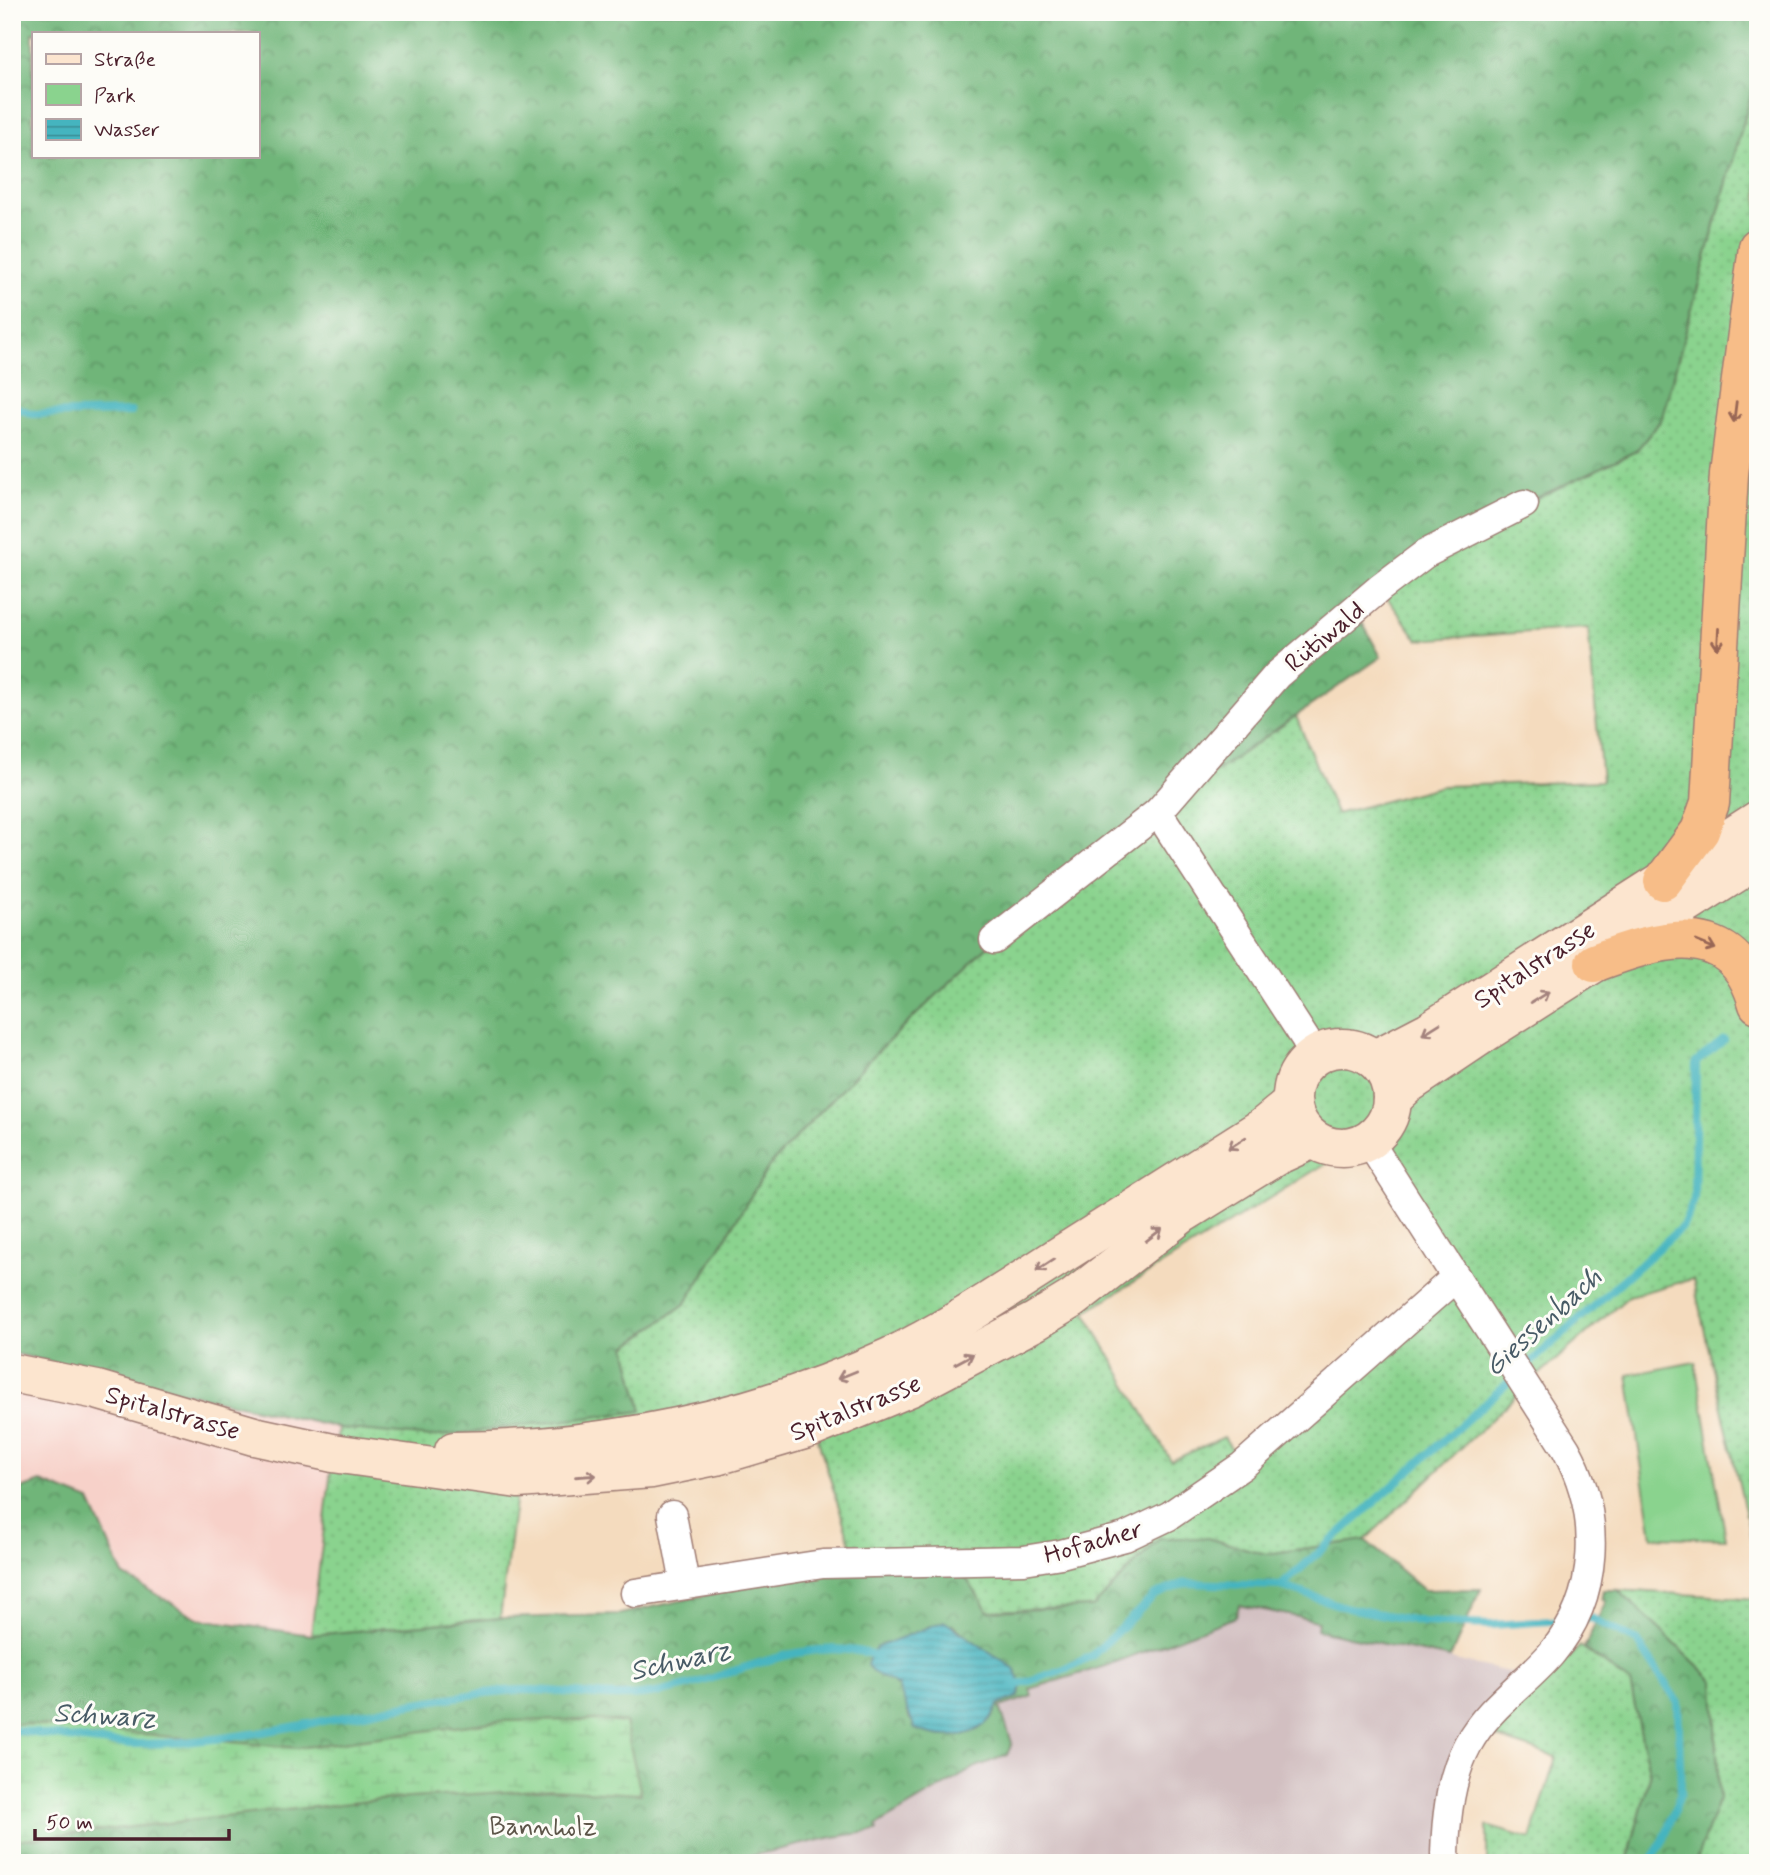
<svg xmlns="http://www.w3.org/2000/svg" width="1770" height="1875" font-family="Mynerve,sans-serif">
<defs>
<pattern id="green-dots" width="8" height="8" patternUnits="userSpaceOnUse" patternTransform="scale(1.75)"><rect width="8" height="8" fill="#8ad38e"/><path d="M2 2h.1M6 6h.1" fill="none" stroke="#79b57b" stroke-width="1.8" stroke-linecap="round"/></pattern>
<pattern id="forest-crowns" width="20" height="18" patternUnits="userSpaceOnUse" patternTransform="scale(1.75)"><rect width="20" height="18" fill="#6fb579"/><path d="M2 6a3 3 0 1 1 6 0M12 15a3 3 0 1 1 6 0" fill="none" stroke="#5d9363"/></pattern>
<pattern id="wetland-marsh" width="20" height="14" patternUnits="userSpaceOnUse" patternTransform="scale(1.75)"><rect width="20" height="14" fill="#8ad38e"/><path d="M1 5h8M5 5V1M11 12h8M15 12V8" fill="none" stroke="#79b57b"/></pattern>
<pattern id="water-rules" width="6" height="5" patternUnits="userSpaceOnUse" patternTransform="scale(1.75)"><rect width="6" height="5" fill="#45b4bf"/><path d="M0 2.5h6" fill="none" stroke="#3c929b"/></pattern>
</defs>
<rect width="100%" height="100%" fill="#fdfcf7"/>
<filter id="ink" filterUnits="userSpaceOnUse"><feTurbulence type="fractalNoise" baseFrequency=".0143" numOctaves="2"/><feDisplacementMap in="SourceGraphic" scale="14" xChannelSelector="R" yChannelSelector="G"/><feConvolveMatrix kernelMatrix="1 2 1 2 8 2 1 2 1" color-interpolation-filters="sRGB"/></filter>
<filter id="wash" filterUnits="userSpaceOnUse"><feTurbulence type="fractalNoise" baseFrequency=".00686" numOctaves="4" result="noise"/><feDisplacementMap in="SourceGraphic" scale="28" xChannelSelector="R" yChannelSelector="G"/><feGaussianBlur stdDeviation="1.57" result="paint"/><feColorMatrix in="noise" values="0 0 0 0 0 0 0 0 0 0 0 0 0 0 0 0 0 1.4 0 .05"/><feComposite in="paint" operator="in"/></filter>
<g filter="url(#wash)">
<rect width="100%" height="100%" fill="#f4dbbe"/>
<!-- built -->
<path fill="#f7d1c9" d="M 12,1353 L 339,1428 L 333,1453 L 311,1635 L 200,1619 L 123,1575 L 90,1501 L 41,1482 L 12,1492 Z"/>
<!-- industrial -->
<path fill="#d2bfc1" d="M 1239,1605 L 1319,1621 L 1318,1630 L 1527,1676 L 1476,1731 L 1445,1863 L 720,1863 L 833,1837 L 877,1831 L 876,1826 L 976,1767 L 1007,1755 L 1012,1742 L 999,1707 L 1032,1696 L 1030,1689 L 1219,1624 Z"/>
<!-- green -->
<g fill="url(#green-dots)" stroke="#6a795c" stroke-width="2" fill-rule="evenodd">
<path d="M 1758,70 L 1758,1569 L 1693,1279 L 1629,1296 L 1526,1386 L 1365,1540 L 1266,1554 L 1207,1538 L 1160,1538 L 1094,1607 L 988,1611 L 956,1563 L 856,1562 L 814,1427 L 518,1479 L 500,1618 L 311,1635 L 333,1453 L 339,1428 L 431,1436 L 642,1411 L 626,1347 L 686,1303 L 769,1166 L 870,1059 L 994,940 L 1158,812 L 1296,716 L 1336,814 L 1442,786 L 1602,781 L 1588,628 L 1418,640 L 1380,588 L 1524,504 L 1636,451 L 1661,420 ZM 1368,1141 L 1456,1277 L 1242,1465 L 1224,1437 L 1171,1461 L 1085,1312 L 1354,1146 Z"/>
<path d="M 1618,1590 L 1758,1599 L 1758,1863 L 1695,1863 L 1719,1798 L 1714,1681 Z"/>
<path d="M 1580,1646 L 1630,1682 L 1650,1776 L 1629,1855 L 1625,1863 L 1487,1863 L 1487,1826 L 1531,1839 L 1556,1757 L 1492,1736 Z"/>
</g>
<!-- forest -->
<g fill="url(#forest-crowns)" stroke="#5c6a52" stroke-width="2" fill-rule="evenodd">
<path d="M 12,12 L 1758,12 L 1758,70 L 1661,420 L 1636,451 L 1524,504 L 1356,611 L 1381,657 L 1158,811 L 994,940 L 870,1059 L 769,1166 L 686,1303 L 626,1347 L 642,1411 L 431,1437 L 339,1428 L 12,1353 ZM 33,33 L 257,33 L 257,156 L 33,156 Z"/>
<path d="M 41,1482 L 90,1501 L 123,1575 L 200,1619 L 311,1635 L 500,1618 L 616,1615 L 856,1562 L 956,1563 L 988,1611 L 1093,1607 L 1160,1538 L 1207,1538 L 1266,1554 L 1365,1540 L 1424,1590 L 1481,1589 L 1450,1658 L 1317,1630 L 1318,1621 L 1239,1605 L 1236,1617 L 1105,1666 L 1030,1689 L 1032,1696 L 1000,1707 L 1012,1743 L 1007,1755 L 976,1767 L 876,1826 L 877,1831 L 833,1837 L 720,1863 L 12,1863 L 12,1840 L 377,1800 L 551,1789 L 640,1794 L 625,1723 L 616,1721 L 500,1721 L 298,1748 L 12,1723 L 12,1492 ZM 953,1625 L 990,1655 L 1009,1665 L 1021,1684 L 1019,1696 L 998,1705 L 993,1716 L 977,1730 L 910,1719 L 902,1691 L 888,1678 L 900,1640 L 930,1626 Z"/>
<path d="M 1604,1590 L 1618,1590 L 1714,1681 L 1719,1798 L 1695,1863 L 1625,1863 L 1629,1855 L 1650,1776 L 1630,1683 L 1584,1648 L 1606,1601 L 1602,1600 Z"/>
</g>
<!-- wetland -->
<path fill="url(#wetland-marsh)" stroke="#6a795c" stroke-width="2" d="M 597,1720 L 625,1723 L 641,1794 L 551,1789 L 377,1800 L 12,1840 L 12,1723 L 298,1748 L 500,1721 Z"/>
<!-- pitch -->
<path fill="#8ad38e" stroke="#6a795c" stroke-width="2" d="M 1695,1362 L 1726,1539 L 1652,1537 L 1628,1375 Z"/>
<!-- water -->
<path fill="url(#water-rules)" stroke="#486a75" stroke-width="2" d="M 944,1621 L 1015,1669 L 1021,1684 L 1019,1696 L 998,1705 C 985,1740 946,1741 915,1729 L 898,1686 L 871,1671 L 867,1665 L 871,1653 L 877,1647 Z"/>
<g fill="none" stroke-linecap="round" stroke-linejoin="round">
<!-- stream -->
<g stroke="#45b4bf" stroke-width="8">
<path d="M 12,406 L 33,414 L 131,412"/>
<path d="M 1281,1586 L 1683,1226 L 1694,1200 L 1696,1062 L 1724,1040"/>
<path d="M 1579,1619 L 1591,1618 L 1637,1641 L 1678,1703 L 1681,1792 L 1664,1839 L 1649,1863"/>
<path d="M 1012,1687 L 1067,1668 L 1093,1655 L 1155,1595 L 1185,1583 L 1281,1586 L 1348,1608 L 1423,1622 L 1491,1625 L 1566,1620"/>
<path d="M 12,1730 C 53,1735 97,1744 139,1744 C 263,1743 382,1702 505,1691 C 551,1686 596,1700 642,1695 C 720,1687 798,1630 878,1656"/>
</g>
</g>
</g>
<g filter="url(#ink)">
<g fill="none" stroke-linecap="round" stroke-linejoin="round">
<!-- minor casing -->
<g stroke="#9f7d74" stroke-width="31">
<g id="minor">
<path d="M 994,940 L 1158,812"/>
<path d="M 1312,1057 L 1306,1040 L 1158,812 L 1277,675 L 1380,588 L 1425,554 L 1524,504"/>
<path d="M 1368,1140 L 1566,1449 C 1602,1514 1600,1597 1551,1654 C 1524,1685 1488,1707 1468,1744 C 1449,1779 1445,1823 1445,1863"/>
<path d="M 672,1515 L 685,1584"/>
<path d="M 635,1593 L 823,1564 L 1024,1560 L 1061,1554 L 1125,1537 L 1169,1516 L 1242,1466 L 1456,1277"/>
</g>
</g>
<!-- secondary casing -->
<g stroke="#9f7d74" stroke-width="41">
<g id="secondary">
<circle cx="1342" cy="1098" r="50"/>
<path d="M 1375,1059 L 1429,1031 L 1758,820"/>
<path d="M 1392,1099 L 1407,1085 L 1486,1032 L 1758,859"/>
<path d="M 12,1373 L 97,1390 L 254,1436 L 333,1453 L 518,1479 L 652,1469 L 716,1456 L 814,1427 L 911,1387 L 1036,1321 L 1072,1299 L 1182,1214 L 1276,1156 L 1313,1139"/>
<path d="M 454,1451 C 605,1449 753,1420 890,1357 C 947,1330 1000,1294 1053,1260 C 1123,1216 1193,1171 1263,1127 L 1292,1103"/>
</g>
</g>
<!-- motorway casing -->
<g stroke="#9f7d74" stroke-width="41">
<g id="motorway">
<path d="M 1663,881 L 1700,831 L 1710,803 L 1729,474 L 1758,247"/>
<path d="M 1594,963 C 1657,939 1733,914 1758,1004"/>
</g>
</g>
<!-- minor -->
<use href="#minor" stroke="#fff" stroke-width="28"/>
<!-- secondary -->
<use href="#secondary" stroke="#fce5cf" stroke-width="38"/>
<!-- motorway -->
<use href="#motorway" stroke="#f7bd88" stroke-width="38"/>
</g>
<!-- one-way arrows -->
<defs><path id="oneway-shaft" d="M-6 0H5M1.5-3L5.5 0L1.5 3" fill="none" stroke-width="1.6" stroke-linecap="round" stroke-linejoin="round" transform="scale(1.75)"/></defs>
<g stroke="#986655">
<use href="#oneway-shaft" transform="translate(1735 412) rotate(97)"/>
<use href="#oneway-shaft" transform="translate(1718 639) rotate(93)"/>
<use href="#oneway-shaft" transform="translate(1706 945) rotate(22)"/>
</g>
<g stroke="#a3827d">
<use href="#oneway-shaft" transform="translate(1540 997) rotate(-32)"/>
<use href="#oneway-shaft" transform="translate(1431 1029) rotate(148)"/>
<use href="#oneway-shaft" transform="translate(1237 1143) rotate(147)"/>
<use href="#oneway-shaft" transform="translate(1154 1235) rotate(-38)"/>
<use href="#oneway-shaft" transform="translate(1045 1265) rotate(147)"/>
<use href="#oneway-shaft" transform="translate(964 1359) rotate(-28)"/>
<use href="#oneway-shaft" transform="translate(847 1375) rotate(158)"/>
<use href="#oneway-shaft" transform="translate(586 1476) rotate(-4)"/>
</g>
</g>
<g text-anchor="middle" stroke-width="6" stroke-linejoin="round" paint-order="stroke">
<!-- street labels -->
<g font-size="26" fill="#4a1f2b" stroke="#fdfcf7">
<text transform="translate(1324 636) rotate(-40)" y="9">Rütiwald</text>
<text transform="translate(1534 964) rotate(-33)" y="9">Spitalstrasse</text>
<text transform="translate(855 1407) rotate(-22)" y="9">Spitalstrasse</text>
<text transform="translate(173 1412) rotate(16)" y="9">Spitalstrasse</text>
<text transform="translate(1093 1541) rotate(-16)" y="9">Hofacher</text>
</g>
<!-- park labels -->
<g font-size="26" fill="#5d5549" stroke="#fdfcf7">
<text x="543" y="1835">Bannholz</text>
</g>
<!-- water labels -->
<g font-size="28" font-style="italic" fill="#485b66" stroke="#fdfcf7">
<text transform="translate(1542 1321) rotate(-42)" y="10">Giessenbach</text>
<text transform="translate(680 1659) rotate(-13)" y="10">Schwarz</text>
<text transform="translate(105 1714) rotate(3)" y="10">Schwarz</text>
</g>
</g>
<!-- margin -->
<rect width="1770" height="1875" fill="none" stroke="#fdfcf7" stroke-width="42"/>
<!-- legend -->
<rect x="32" y="32" width="228" height="126" fill="#fdfcf7" stroke="#b5a4a5" stroke-width="2"/>
<rect x="46" y="54" width="35" height="10" fill="#fce5cf" stroke="#b5a4a5" stroke-width="2"/>
<text x="94" y="66" font-size="21" fill="#4a1f2b">Straße</text>
<rect x="46" y="84" width="35" height="21" fill="#8ad38e" stroke="#b5a4a5" stroke-width="2"/>
<text x="94" y="102" font-size="21" fill="#4a1f2b">Park</text>
<rect x="46" y="119" width="35" height="21" fill="url(#water-rules)" stroke="#b5a4a5" stroke-width="2"/>
<text x="94" y="136" font-size="21" fill="#4a1f2b">Wasser</text>
<!-- scale -->
<path d="M35 1829v10h194v-10" fill="none" stroke="#4a1f2b" stroke-width="3.5"/>
<text x="46" y="1829" font-size="21" fill="#4a1f2b" stroke="#fdfcf7" stroke-width="5" paint-order="stroke">50 m</text>
</svg>
